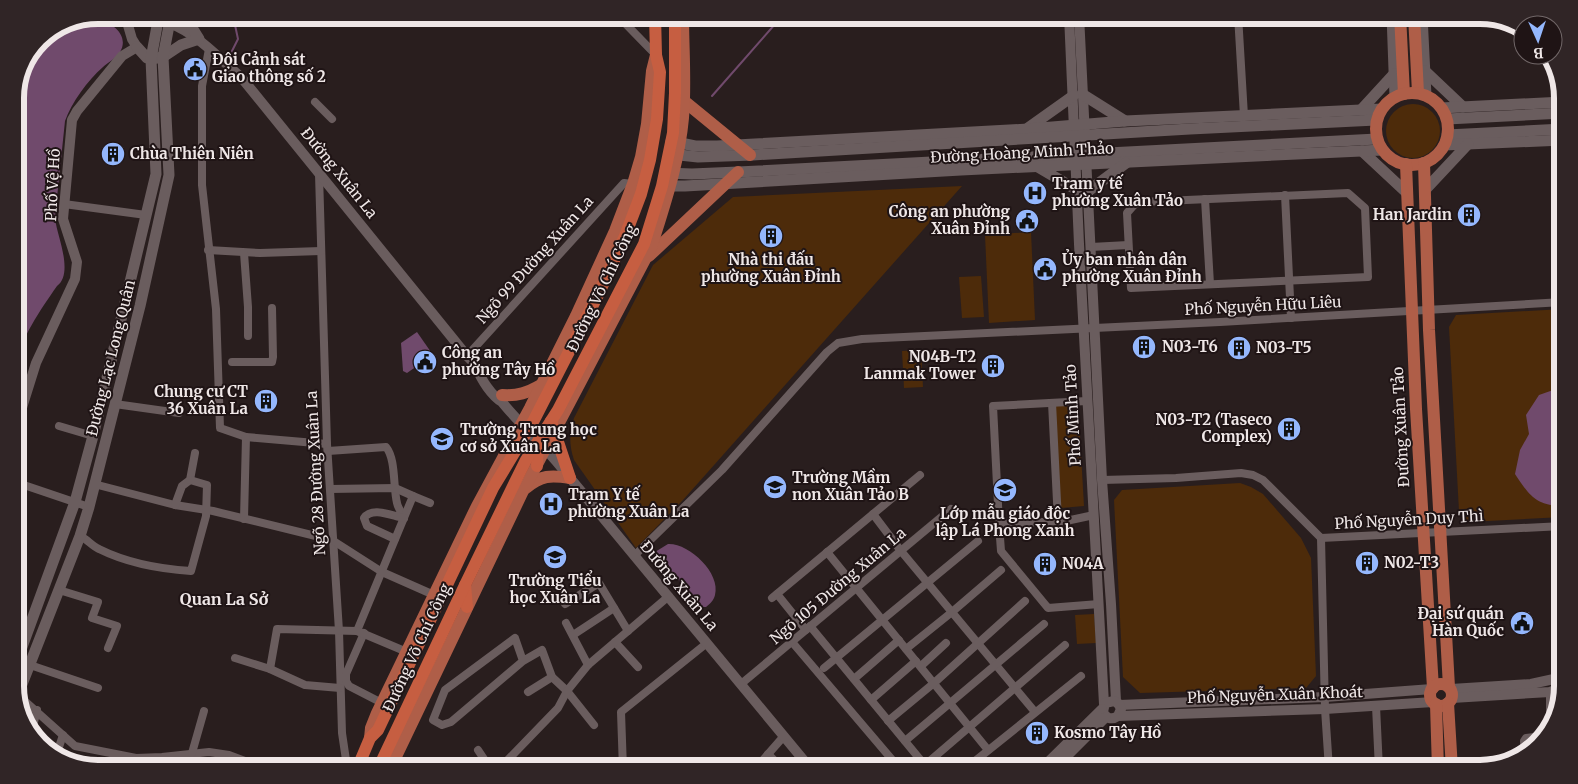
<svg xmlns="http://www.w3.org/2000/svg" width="1578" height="784" font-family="Merriweather,serif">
<rect width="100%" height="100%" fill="#291e1e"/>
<!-- green -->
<g fill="#4d2b0a">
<circle cx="1413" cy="131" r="27"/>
<path d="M 962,186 L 683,500 L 636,548 L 574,460 C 569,445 569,433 574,418 L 653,265 L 733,197 Z"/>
<path d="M 1031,232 L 1035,320 L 989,323 L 985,235 Z"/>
<path d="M 981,276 L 984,317 L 962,318 L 959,277 Z"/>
<path d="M 1563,309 L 1563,517 L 1469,522 L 1459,511 L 1449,327 L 1456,315 Z"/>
<path d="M 921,350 L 923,387 L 904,388 L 902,351 Z"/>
<path d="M 1078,402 L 1084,506 L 1061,508 L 1054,403 Z"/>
<path d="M 1240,483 L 1251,487 L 1263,494 L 1301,538 L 1311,558 L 1316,676 L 1306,688 L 1140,693 L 1123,677 L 1114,500 L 1122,490 Z"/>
<path d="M 1094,614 L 1096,643 L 1077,644 L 1075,615 Z"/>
</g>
<!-- water -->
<g fill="#704a6c">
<path d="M 101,21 C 115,24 129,37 120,52 C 117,58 108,62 103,67 C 87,81 72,102 65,121 L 56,207 C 56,213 55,218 56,224 C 59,240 73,274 57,286 C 39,312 22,336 15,367 L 15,92 L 39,39 L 77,23 Z"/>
<path d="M 417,332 L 433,355 L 407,373 L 403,371 L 401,343 Z"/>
<path d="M 1556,389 L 1563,390 L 1563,506 C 1536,506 1529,495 1515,474 L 1520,450 L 1529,434 L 1526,415 L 1539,395 Z"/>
<path d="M 668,544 C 689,543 721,573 715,595 C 714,600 710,604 706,607 L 703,607 L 655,554 L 655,552 Z"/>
</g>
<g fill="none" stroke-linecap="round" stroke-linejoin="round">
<!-- stream -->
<g stroke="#704a6c" stroke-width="2">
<path d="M 221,15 L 235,25 L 238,39 L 231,53"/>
<path d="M 712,96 L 783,15"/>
</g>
<!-- minor -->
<g stroke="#6a5d5e" stroke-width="8">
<path d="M 617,15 L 656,55"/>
<path d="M 1238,15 L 1244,116"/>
<path d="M 209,49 L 202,86 L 202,185 L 216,309 L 220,428 L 246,437 L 327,444"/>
<path d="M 315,102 L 332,119"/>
<path d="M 319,174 L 327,444 L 339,631 L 342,733 L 346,760 L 349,769"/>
<path d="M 1348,193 L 1365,208 L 1368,277 L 1131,288 L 1127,213 L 1134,205 L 1141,202 Z"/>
<path d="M 1285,195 L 1291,318"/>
<path d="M 1205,199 L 1210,284"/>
<path d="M 64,204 L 146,215"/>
<path d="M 1091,247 L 1128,245"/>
<path d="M 208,250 L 260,253 L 321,251"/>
<path d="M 244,253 L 248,307 L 248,336"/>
<path d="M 467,356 L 624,183 L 633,184"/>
<path d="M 232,362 L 272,362 L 273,357 L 272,308"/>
<path d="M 1052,403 L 1058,521"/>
<path d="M 115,404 L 179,413"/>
<path d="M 59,426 L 93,436"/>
<path d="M 328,451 L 386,447 C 396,459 393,487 397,503 C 398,508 402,513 404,518"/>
<path d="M 1102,480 L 1176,478 L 1241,473 L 1253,475 L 1263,480 L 1321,538 L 1563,526"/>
<path d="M 15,482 L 89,507"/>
<path d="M 94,484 L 175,505 L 213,511 L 332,540 L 382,572 L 434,595"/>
<path d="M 330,489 L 395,488 L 413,496 L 357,631"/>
<path d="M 413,496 L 430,503"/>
<path d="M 175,505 L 182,486 L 190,480 L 195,453"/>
<path d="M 873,514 L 901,551 L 1035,712"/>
<path d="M 1094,515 L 1066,521 L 999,524 L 1001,551 L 1048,608 L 1099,604"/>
<path d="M 244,519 L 246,437"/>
<path d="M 999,524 L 993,406 L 1087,401"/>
<path d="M 80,536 C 87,539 92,546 99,549 C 127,563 160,569 191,571 L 206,516 L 207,485 L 190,480"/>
<path d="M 1321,538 L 1325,709 L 1329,769"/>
<path d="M 395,539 L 367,526 L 364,518 C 372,506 392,516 404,518"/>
<path d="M 827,552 L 988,750"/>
<path d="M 634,556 L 722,470 L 827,352 L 838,343 L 862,339 L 1220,322 L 1563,302"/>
<path d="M 59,590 L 98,602 L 92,618 L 117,626 L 108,648"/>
<path d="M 777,594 L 806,630"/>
<path d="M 772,598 L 920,475"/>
<path d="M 565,604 L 599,583 L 628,631"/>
<path d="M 566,623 L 588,665"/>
<path d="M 810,626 L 928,769"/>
<path d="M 364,633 L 346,674 L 346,681 L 349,686 L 382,703"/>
<path d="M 573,635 L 614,608"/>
<path d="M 615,642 L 638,667"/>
<path d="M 792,642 L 900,769"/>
<path d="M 906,649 L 952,612 L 1001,570"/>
<path d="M 235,658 L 270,669 L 277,629 L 357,631 L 407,652"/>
<path d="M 523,661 L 451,722 L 442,725 L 433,720 L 445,690 L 515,638 L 523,661 L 542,650 L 552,677 L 567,691 L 594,725"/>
<path d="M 30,665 L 98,688"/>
<path d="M 921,666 L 946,643"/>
<path d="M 824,668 L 978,541"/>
<path d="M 270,669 L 305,685 L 340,688"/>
<path d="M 854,679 L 899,640"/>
<path d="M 741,684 L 951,509"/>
<path d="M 528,692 L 552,677"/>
<path d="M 1550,692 L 1550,728"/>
<path d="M 18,695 L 75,746 L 136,758 L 162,757 L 209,752 L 229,755 L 245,761 L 257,769"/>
<path d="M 871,700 L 916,661"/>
<path d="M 1376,706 L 1379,769"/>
<path d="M 888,721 L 934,683 L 1025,601"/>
<path d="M 31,734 L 37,710"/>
<path d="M 905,741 L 1044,624"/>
<path d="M 478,750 L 488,765"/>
<path d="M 192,753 L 204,711"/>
<path d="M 768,754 L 783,769"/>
<path d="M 56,756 L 63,735"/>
<path d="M 1061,756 L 1073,769"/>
<path d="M 1525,756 L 1524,741 L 1526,738 L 1543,736"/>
<path d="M 925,765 L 1065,645"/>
<path d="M 444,766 L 446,769"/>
<path d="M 134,769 L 136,758"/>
<path d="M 499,769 L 558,708 L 567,691 L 588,665 L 669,596"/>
<path d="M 623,769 L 621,712 L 707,643"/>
<path d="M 755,769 L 784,736"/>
<path d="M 965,769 L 1081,676"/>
<path d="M 1236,769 L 1329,764"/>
</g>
<!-- tertiary -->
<g stroke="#6a5d5e" stroke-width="10">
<path d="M 1069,15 L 1079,244 L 1104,704"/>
<path d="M 1079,15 L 1102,480 L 1111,604 L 1116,701"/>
<path d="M 158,20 C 193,28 215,55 241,77 L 467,356 L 482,371"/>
<path d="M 477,368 C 481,380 492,396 502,402 C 519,423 539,441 556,461 C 641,564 726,666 811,769"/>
<path d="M 15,430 L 36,363 L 75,279 L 77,262 L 63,219 L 72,120 L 77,111 L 122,56 L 137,47 L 132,39 L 125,15"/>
<path d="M 1451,689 L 1531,684 L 1563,677"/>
<path d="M 1452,698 L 1550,692 L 1563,687"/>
<path d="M 1119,705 L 1325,697 L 1432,689"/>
<path d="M 1118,716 L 1121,709 L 1119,704 L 1114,701 L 1105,703 L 1103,712 C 1106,719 1112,720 1118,716 L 1325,709 L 1433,702"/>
<path d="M 1041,769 L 1102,709"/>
<path d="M 1054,769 L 1106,717"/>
</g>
<!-- secondary -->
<g stroke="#6a5d5e" stroke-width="11">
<path d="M 1392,15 L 1395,97"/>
<path d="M 1422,15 L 1426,96"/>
<path d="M 137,47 L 147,58 L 151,59 L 163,57 L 181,45 L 199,39 L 184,15"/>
<path d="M 1425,71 L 1463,107"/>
<path d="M 1082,94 L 1125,121"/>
<path d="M 1441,108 L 1563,102"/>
<path d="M 1361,110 L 1394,74"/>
<path d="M 1447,119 L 1563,113"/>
<path d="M 1028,128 L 1073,96"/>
<path d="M 1447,135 L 1563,129"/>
<path d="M 671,141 L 695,146 L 717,146 L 1028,129 L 1125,121 L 1382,109"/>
<path d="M 1444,145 L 1563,140"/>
<path d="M 1362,151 L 1407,193"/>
<path d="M 670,154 L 698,157 L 753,155 L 1190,129 L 1376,120"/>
<path d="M 1038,167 L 1077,190"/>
<path d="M 665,173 L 692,174 L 738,172 L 1377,139"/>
<path d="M 662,186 L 685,186 L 961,170 L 1383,150"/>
<path d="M 1425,190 L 1468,144"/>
<path d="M 1087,192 L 1126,163"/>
<path d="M 15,666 L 75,502 L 93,436 L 156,174 L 151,59 L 159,15"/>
<path d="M 17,697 L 80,536 L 89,507 L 140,306 L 169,175 L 163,57 L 171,15"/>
</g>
<!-- primary -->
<g stroke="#af5e48" stroke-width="12">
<path d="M 1400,15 L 1404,94"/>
<path d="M 1414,15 L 1418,93"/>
<circle cx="1412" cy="129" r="36"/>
<path d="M 684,101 L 750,155"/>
<path d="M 1424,163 L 1429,330 L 1449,687"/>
<path d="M 1406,164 L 1416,409 L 1433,688"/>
<path d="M 649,256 L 738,172"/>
<path d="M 502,395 C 518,396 527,393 541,385"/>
<path d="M 526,488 C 541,475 551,475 570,478"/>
<circle cx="1441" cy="695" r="11"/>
<path d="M 1448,703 L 1452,769"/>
<path d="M 1436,704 L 1438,769"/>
<path d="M 370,738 L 371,728 L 377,713 L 477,506 L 530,408 L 576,316 L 615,231 L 633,184 L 641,157 L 647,124 L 652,71 L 656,55"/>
<path d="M 390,769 L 523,491 L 651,248 C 664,206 679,163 683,118 C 686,84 683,49 683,15"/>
</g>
<!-- trunk -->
<g stroke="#c65e41" stroke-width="12">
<path d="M 551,421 L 570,478"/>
<path d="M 537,466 L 538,444"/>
<path d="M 465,585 L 467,607"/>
<path d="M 357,769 L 370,738 L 378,730 L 493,488 L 534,420 L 599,293 L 625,236 L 641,194 L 650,160 L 657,119 L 660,72 L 656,55 L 655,15"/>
<path d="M 378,769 L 465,585 L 518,476 L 526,460 L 558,410 L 644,244 L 662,186 L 673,133 L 675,93 L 675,15"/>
</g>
</g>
<!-- icons -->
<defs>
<g id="civic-disc" transform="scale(1.25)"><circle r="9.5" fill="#94b7fd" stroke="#1f1415"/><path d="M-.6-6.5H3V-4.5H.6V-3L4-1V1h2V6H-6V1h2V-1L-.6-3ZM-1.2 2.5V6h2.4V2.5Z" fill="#111"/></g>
<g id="building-disc" transform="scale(1.25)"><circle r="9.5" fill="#94b7fd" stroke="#1f1415"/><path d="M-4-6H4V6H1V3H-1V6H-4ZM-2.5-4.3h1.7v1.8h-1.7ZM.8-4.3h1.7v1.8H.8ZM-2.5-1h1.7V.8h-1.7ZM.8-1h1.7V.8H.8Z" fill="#111"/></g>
<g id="hospital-disc" transform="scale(1.25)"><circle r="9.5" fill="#94b7fd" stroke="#1f1415"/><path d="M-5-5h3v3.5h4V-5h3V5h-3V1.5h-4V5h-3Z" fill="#111"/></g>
<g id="school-disc" transform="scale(1.25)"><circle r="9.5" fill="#94b7fd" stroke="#1f1415"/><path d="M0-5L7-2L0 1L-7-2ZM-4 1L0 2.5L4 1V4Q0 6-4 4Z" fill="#111"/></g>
</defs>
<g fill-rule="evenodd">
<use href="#civic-disc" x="195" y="69"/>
<use href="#building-disc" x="113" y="154"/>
<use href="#hospital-disc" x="1035" y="193"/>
<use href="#building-disc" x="1469" y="215"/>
<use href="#civic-disc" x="1027" y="221"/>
<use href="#building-disc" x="771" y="236"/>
<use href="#civic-disc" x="1045" y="269"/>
<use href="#building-disc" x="1144" y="347"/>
<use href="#building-disc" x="1239" y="348"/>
<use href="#civic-disc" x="425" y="362"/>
<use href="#building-disc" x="993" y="366"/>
<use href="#building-disc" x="266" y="401"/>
<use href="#building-disc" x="1289" y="429"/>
<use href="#school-disc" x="442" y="439"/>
<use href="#school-disc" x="775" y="487"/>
<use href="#school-disc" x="1005" y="490"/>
<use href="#hospital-disc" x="551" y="504"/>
<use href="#school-disc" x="555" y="557"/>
<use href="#building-disc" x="1367" y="563"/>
<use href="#building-disc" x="1045" y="564"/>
<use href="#civic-disc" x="1522" y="623"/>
<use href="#building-disc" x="1037" y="733"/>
</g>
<g text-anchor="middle" stroke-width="4" stroke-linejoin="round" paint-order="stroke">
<!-- poi labels -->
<g font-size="15" font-weight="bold" fill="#efe7e7" stroke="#1f1415" text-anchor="start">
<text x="212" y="65">Đội Cảnh sát<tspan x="212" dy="17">Giao thông số 2</tspan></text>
<text x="130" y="159">Chùa Thiên Niên</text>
<text x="1052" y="189">Trạm y tế<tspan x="1052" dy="17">phường Xuân Tảo</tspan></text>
<text x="1010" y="217" text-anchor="end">Công an phường<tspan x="1010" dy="17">Xuân Đỉnh</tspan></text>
<text x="1452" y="220" text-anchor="end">Han Jardin</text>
<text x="771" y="265" text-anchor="middle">Nhà thi đấu<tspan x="771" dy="17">phường Xuân Đỉnh</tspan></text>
<text x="1062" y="265">Ủy ban nhân dân<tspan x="1062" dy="17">phường Xuân Đỉnh</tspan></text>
<text x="1162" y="352">N03-T6</text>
<text x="1256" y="353">N03-T5</text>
<text x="442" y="358">Công an<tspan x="442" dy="17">phường Tây Hồ</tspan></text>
<text x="976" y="362" text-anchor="end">N04B-T2<tspan x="976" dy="17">Lanmak Tower</tspan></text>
<text x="248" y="397" text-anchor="end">Chung cư CT<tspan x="248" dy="17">36 Xuân La</tspan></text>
<text x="1272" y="425" text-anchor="end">N03-T2 (Taseco<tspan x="1272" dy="17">Complex)</tspan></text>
<text x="460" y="435">Trường Trung học<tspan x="460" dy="17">cơ sở Xuân La</tspan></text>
<text x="792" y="483">Trường Mầm<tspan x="792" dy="17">non Xuân Tảo B</tspan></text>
<text x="568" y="500">Trạm Y tế<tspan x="568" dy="17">phường Xuân La</tspan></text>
<text x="1005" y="519" text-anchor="middle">Lớp mẫu giáo độc<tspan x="1005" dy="17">lập Lá Phong Xanh</tspan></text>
<text x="1384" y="568">N02-T3</text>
<text x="1062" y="569">N04A</text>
<text x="555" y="586" text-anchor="middle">Trường Tiểu<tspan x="555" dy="17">học Xuân La</tspan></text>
<text x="1504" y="619" text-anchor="end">Đại sứ quán<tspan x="1504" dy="17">Hàn Quốc</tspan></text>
<text x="1054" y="738">Kosmo Tây Hồ</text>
</g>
<!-- street labels -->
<g font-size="15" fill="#efe7e7" stroke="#1f1415">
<text transform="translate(1022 153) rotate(-3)" y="5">Đường Hoàng Minh Thảo</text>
<text transform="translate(339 173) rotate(51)" y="5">Đường Xuân La</text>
<text transform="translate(53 185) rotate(-87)" y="5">Phố Vệ Hồ</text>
<text transform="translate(535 260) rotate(-48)" y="5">Ngõ 99 Đường Xuân La</text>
<text transform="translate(602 288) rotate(-64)" y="5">Đường Võ Chí Công</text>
<text transform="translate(1263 306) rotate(-3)" y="5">Phố Nguyễn Hữu Liêu</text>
<text transform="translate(111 358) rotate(-76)" y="5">Đường Lạc Long Quân</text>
<text transform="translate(1073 415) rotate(-93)" y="5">Phố Minh Tảo</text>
<text transform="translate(1401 427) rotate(-93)" y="5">Đường Xuân Tảo</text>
<text transform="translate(316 473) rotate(-93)" y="5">Ngõ 28 Đường Xuân La</text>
<text transform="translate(1409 520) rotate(-3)" y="5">Phố Nguyễn Duy Thì</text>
<text transform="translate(679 586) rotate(50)" y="5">Đường Xuân La</text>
<text transform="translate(838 586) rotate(-40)" y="5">Ngõ 105 Đường Xuân La</text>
<text transform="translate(417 648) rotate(-65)" y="5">Đường Võ Chí Công</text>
<text transform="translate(1275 695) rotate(-2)" y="5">Phố Nguyễn Xuân Khoát</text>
</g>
<!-- neighbourhood labels -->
<g font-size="16" font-weight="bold" fill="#efe7e7" stroke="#1f1415">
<text x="224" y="605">Quan La Sở</text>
</g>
</g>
<!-- crop -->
<path d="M0 0H1578V784H0ZM98 24H1480A74 74 0 0 1 1554 98V686A74 74 0 0 1 1480 760H98A74 74 0 0 1 24 686V98A74 74 0 0 1 98 24Z" fill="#302526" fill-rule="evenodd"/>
<path fill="none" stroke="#efe7e7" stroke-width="6" d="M98 24H1480A74 74 0 0 1 1554 98V686A74 74 0 0 1 1480 760H98A74 74 0 0 1 24 686V98A74 74 0 0 1 98 24Z"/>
<!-- north arrow -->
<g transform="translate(1538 40) rotate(177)"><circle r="24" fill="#1f1415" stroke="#726869"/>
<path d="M0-4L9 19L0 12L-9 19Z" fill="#94b7fd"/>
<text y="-8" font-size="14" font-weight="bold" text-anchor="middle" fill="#efe7e7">B</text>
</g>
</svg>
